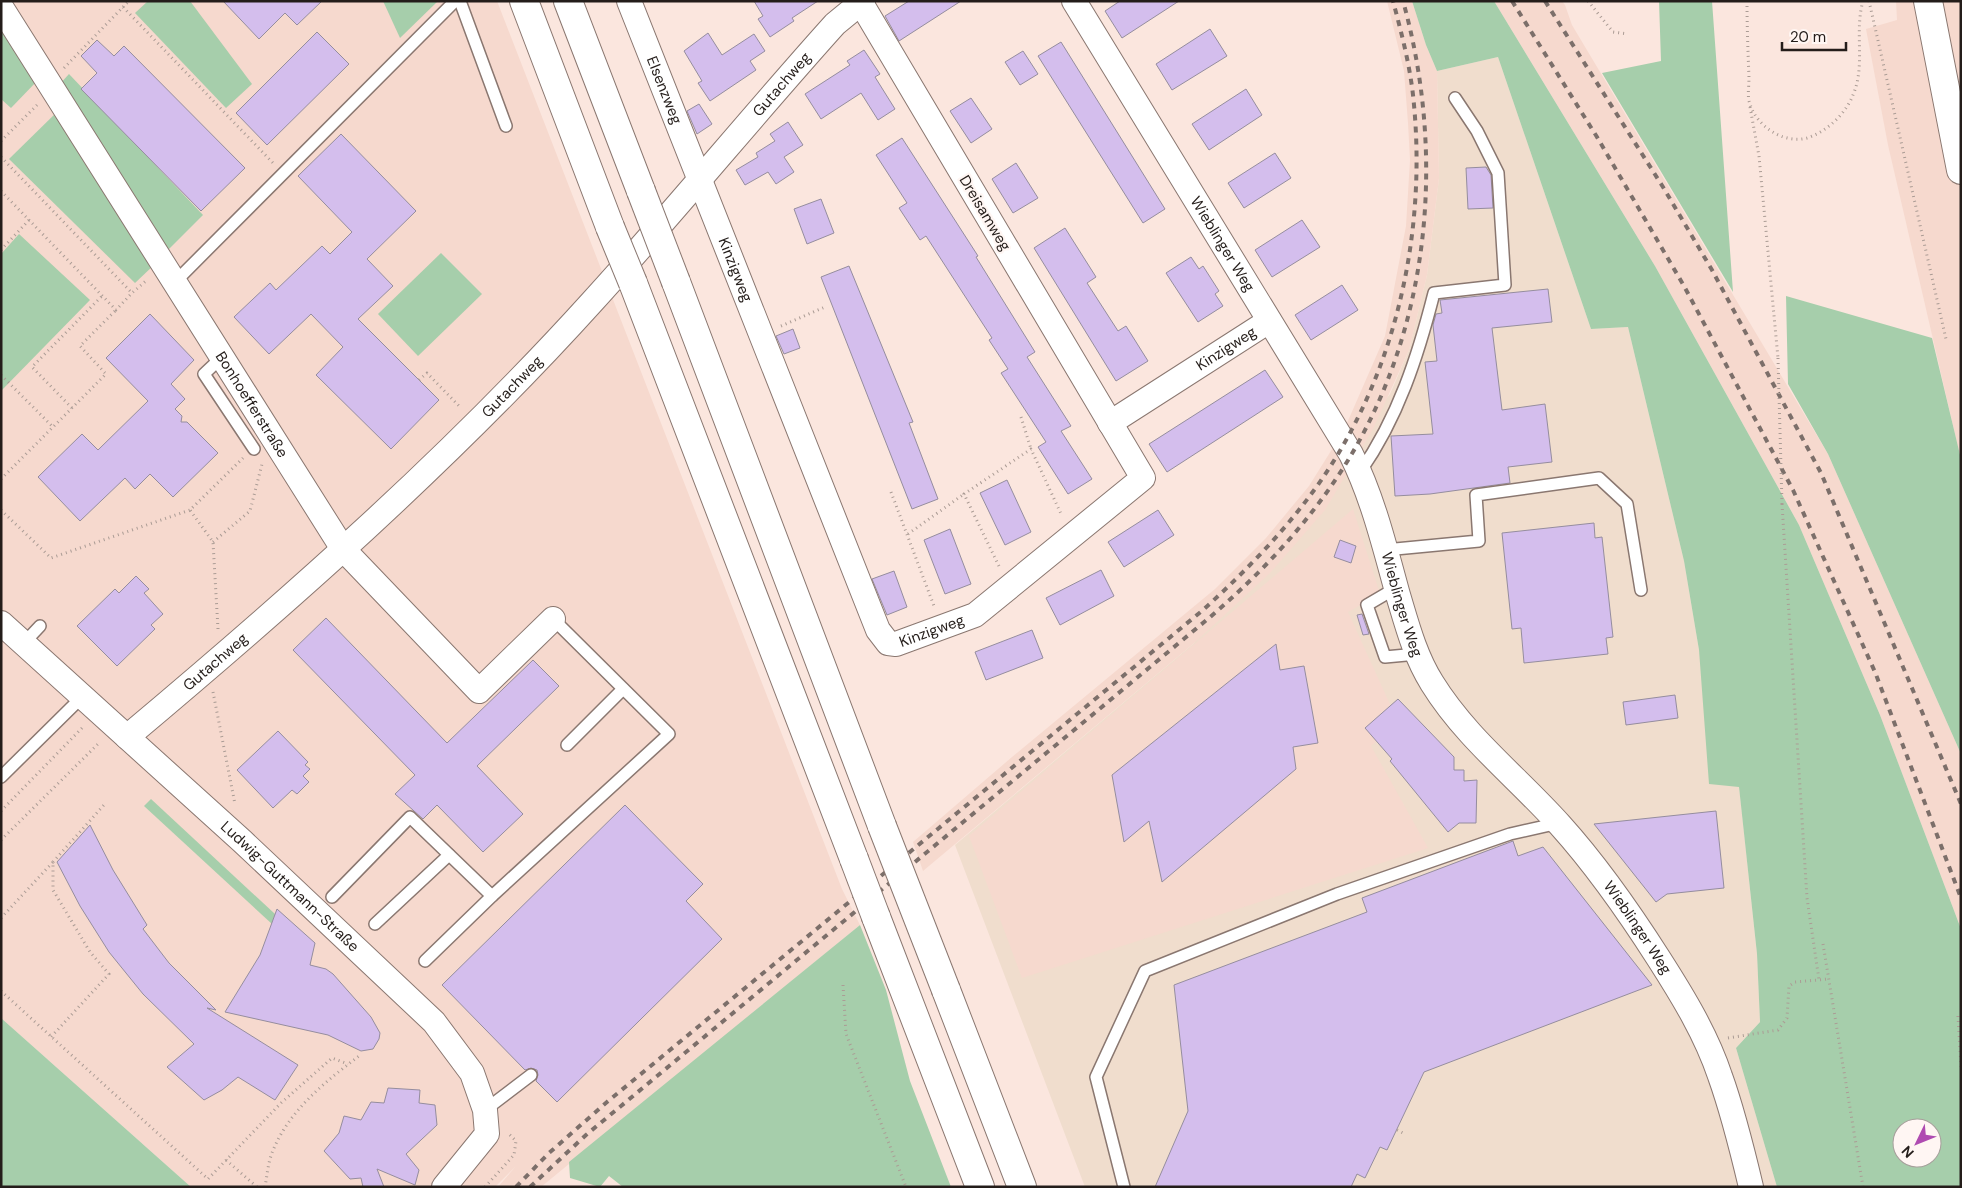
<svg xmlns="http://www.w3.org/2000/svg" width="1962" height="1188" font-family="'DM Sans',sans-serif">
<rect width="100%" height="100%" fill="#fbe6de"/>
<!-- commercial -->
<path fill="#f0ddcd" d="M 1498,57 L 1591,329 L 1628,327 L 1684,561 L 1699,650 L 1739,786 L 1757,954 L 1760,1022 L 1736,1048 L 1777,1187 L 1085,1187 L 955,845 L 1193,644 L 1390,394 L 1409,350 L 1427,275 L 1439,178 L 1437,71 Z"/>
<!-- built -->
<g fill="#f6d9ce">
<path d="M 1,1 L 497,1 L 842,889 L 860,925 L 541,1187 L 498,1187 L 516,1166 L 495,1187 L 191,1187 L 1,1018 Z"/>
<path d="M 1387,1 L 1412,1 L 1426,45 L 1437,71 L 1439,178 L 1427,275 L 1409,350 L 1373,429 L 1325,510 L 1270,573 L 1193,644 L 923,871 L 913,842 L 1012,757 L 1215,589 L 1266,538 L 1309,486 L 1344,430 L 1385,336 L 1406,226 L 1410,160 L 1408,123 L 1404,71 Z"/>
<path d="M 1494,1 L 1562,1 L 1565,5 L 1572,25 L 1828,454 L 1961,754 L 1961,929 L 1880,715 L 1799,525 L 1655,266 Z"/>
<path d="M 1896,1 L 1961,1 L 1961,460 L 1888,145 L 1866,29 L 1897,20 Z"/>
<path d="M 1353,509 L 1380,594 L 1348,612 L 1398,722 L 1371,746 L 1428,848 L 1022,978 L 969,836 Z"/>
</g>
<!-- green -->
<g fill="#a6ceab" fill-rule="evenodd">
<path d="M 148,1 L 190,1 L 252,84 L 226,108 L 135,13 Z"/>
<path d="M 383,1 L 438,1 L 400,38 Z"/>
<path d="M 1412,1 L 1494,1 L 1655,266 L 1799,525 L 1880,715 L 1961,929 L 1961,1187 L 1777,1187 L 1736,1048 L 1760,1022 L 1757,954 L 1739,787 L 1709,784 L 1699,650 L 1684,561 L 1628,327 L 1591,329 L 1498,57 L 1437,71 L 1426,45 ZM 1902,1128 L 1932,1128 L 1932,1158 L 1902,1158 Z"/>
<path d="M 1659,1 L 1712,1 L 1733,292 L 1602,73 L 1661,61 Z"/>
<path d="M 1,21 L 38,80 L 11,108 L 1,99 Z"/>
<path d="M 69,74 L 203,215 L 166,252 L 59,85 Z"/>
<path d="M 59,110 L 155,264 L 135,283 L 9,159 Z"/>
<path d="M 19,234 L 90,300 L 1,391 L 1,254 Z"/>
<path d="M 441,253 L 482,294 L 418,356 L 378,314 Z"/>
<path d="M 1786,296 L 1932,338 L 1961,459 L 1961,754 L 1828,454 L 1788,384 Z"/>
<path d="M 151,799 L 275,914 L 272,924 L 144,806 Z"/>
<path d="M 860,925 L 886,990 L 910,1081 L 951,1187 L 623,1187 L 609,1176 L 600,1187 L 570,1178 L 569,1162 Z"/>
<path d="M 1,1018 L 191,1187 L 1,1187 Z"/>
</g>
<!-- building -->
<g fill="#d4beed" stroke="#958d9e">
<path d="M 223,1 L 322,1 L 297,25 L 285,13 L 259,39 Z"/>
<path d="M 754,1 L 818,1 L 792,18 L 794,21 L 770,37 L 758,19 L 763,16 Z"/>
<path d="M 909,1 L 961,1 L 899,41 L 885,16 Z"/>
<path d="M 1120,1 L 1179,1 L 1122,38 L 1105,11 Z"/>
<path d="M 1210,29 L 1227,56 L 1172,90 L 1156,64 Z"/>
<path d="M 317,32 L 349,64 L 267,145 L 236,113 Z"/>
<path d="M 708,33 L 722,55 L 754,34 L 765,51 L 750,61 L 756,70 L 710,101 L 698,83 L 702,81 L 684,51 Z"/>
<path d="M 97,40 L 114,56 L 124,46 L 245,168 L 201,211 L 81,89 L 97,73 L 81,56 Z"/>
<path d="M 1061,42 L 1165,209 L 1143,223 L 1038,56 Z"/>
<path d="M 864,50 L 880,74 L 875,77 L 895,109 L 878,120 L 861,93 L 821,119 L 805,94 L 850,65 L 847,61 Z"/>
<path d="M 1023,51 L 1038,74 L 1020,85 L 1005,62 Z"/>
<path d="M 1246,89 L 1262,115 L 1209,150 L 1192,124 Z"/>
<path d="M 971,98 L 992,129 L 971,143 L 950,111 Z"/>
<path d="M 699,104 L 712,124 L 697,134 L 687,111 Z"/>
<path d="M 788,122 L 803,145 L 784,157 L 794,172 L 776,184 L 768,172 L 745,185 L 736,170 L 758,157 L 756,153 L 775,141 L 770,134 Z"/>
<path d="M 341,134 L 416,211 L 367,259 L 393,286 L 358,319 L 439,400 L 391,449 L 316,375 L 343,347 L 311,314 L 269,354 L 234,317 L 270,283 L 276,290 L 322,246 L 330,254 L 352,232 L 298,176 Z"/>
<path d="M 902,138 L 978,256 L 976,257 L 1035,352 L 1027,357 L 1071,426 L 1061,431 L 1092,479 L 1068,494 L 1038,447 L 1046,442 L 1001,373 L 1008,369 L 989,340 L 992,338 L 926,236 L 920,240 L 899,208 L 907,203 L 876,155 Z"/>
<path d="M 1275,153 L 1291,178 L 1244,208 L 1228,183 Z"/>
<path d="M 1016,163 L 1038,198 L 1013,213 L 992,179 Z"/>
<path d="M 1486,167 L 1491,175 L 1493,208 L 1468,209 L 1466,168 Z"/>
<path d="M 821,199 L 834,233 L 807,244 L 794,209 Z"/>
<path d="M 1302,220 L 1320,247 L 1272,277 L 1255,250 Z"/>
<path d="M 1065,228 L 1096,277 L 1087,283 L 1118,331 L 1126,326 L 1148,361 L 1116,381 L 1034,248 Z"/>
<path d="M 1191,257 L 1199,269 L 1203,266 L 1219,291 L 1215,294 L 1223,306 L 1198,322 L 1166,273 Z"/>
<path d="M 849,266 L 913,422 L 909,423 L 938,499 L 912,509 L 821,277 Z"/>
<path d="M 1342,285 L 1358,310 L 1311,340 L 1295,315 Z"/>
<path d="M 1548,289 L 1552,322 L 1492,328 L 1502,410 L 1545,404 L 1552,462 L 1508,467 L 1510,483 L 1430,494 L 1395,496 L 1391,436 L 1433,434 L 1425,362 L 1437,361 L 1433,325 L 1436,314 L 1442,313 L 1440,300 Z"/>
<path d="M 150,314 L 194,360 L 171,384 L 185,399 L 175,409 L 182,416 L 181,422 L 187,422 L 218,453 L 173,497 L 150,474 L 135,489 L 125,478 L 80,521 L 38,477 L 82,434 L 98,450 L 148,401 L 106,358 Z"/>
<path d="M 793,329 L 800,348 L 784,354 L 776,336 Z"/>
<path d="M 1265,370 L 1283,397 L 1167,472 L 1149,444 Z"/>
<path d="M 1007,480 L 1031,532 L 1005,545 L 980,493 Z"/>
<path d="M 1158,510 L 1174,535 L 1124,567 L 1108,542 Z"/>
<path d="M 1594,523 L 1595,538 L 1602,537 L 1613,637 L 1606,638 L 1608,654 L 1524,663 L 1521,628 L 1512,629 L 1502,533 Z"/>
<path d="M 950,529 L 971,584 L 945,594 L 924,540 Z"/>
<path d="M 1340,540 L 1356,546 L 1351,563 L 1334,557 Z"/>
<path d="M 1101,570 L 1114,596 L 1060,625 L 1046,598 Z"/>
<path d="M 894,571 L 907,607 L 887,615 L 872,579 Z"/>
<path d="M 136,576 L 149,589 L 144,593 L 163,614 L 151,625 L 155,629 L 117,666 L 77,626 L 115,589 L 119,593 Z"/>
<path d="M 1362,614 L 1369,634 L 1363,635 L 1357,615 Z"/>
<path d="M 326,618 L 447,743 L 533,660 L 559,686 L 477,766 L 523,814 L 483,852 L 437,805 L 423,819 L 395,794 L 415,775 L 293,650 Z"/>
<path d="M 1032,630 L 1043,658 L 986,680 L 975,652 Z"/>
<path d="M 1276,644 L 1280,670 L 1304,666 L 1318,743 L 1293,747 L 1296,769 L 1162,882 L 1149,821 L 1124,842 L 1112,775 Z"/>
<path d="M 1675,695 L 1678,718 L 1626,725 L 1623,702 Z"/>
<path d="M 1398,699 L 1454,757 L 1454,770 L 1464,770 L 1464,781 L 1477,780 L 1476,823 L 1459,823 L 1448,832 L 1390,761 L 1392,759 L 1365,728 Z"/>
<path d="M 278,731 L 308,762 L 305,765 L 310,769 L 303,776 L 309,782 L 297,794 L 292,790 L 273,808 L 237,770 Z"/>
<path d="M 625,805 L 703,884 L 686,901 L 722,939 L 557,1102 L 536,1081 L 538,1075 L 537,1070 L 531,1068 L 525,1070 L 442,985 Z"/>
<path d="M 1716,811 L 1724,888 L 1667,894 L 1656,902 L 1594,824 Z"/>
<path d="M 90,825 L 113,870 L 147,925 L 143,929 L 169,963 L 216,1010 L 207,1008 L 298,1065 L 275,1100 L 238,1077 L 222,1090 L 204,1100 L 167,1067 L 194,1044 L 143,994 L 109,952 L 80,906 L 57,862 Z"/>
<path d="M 1513,841 L 1518,856 L 1543,847 L 1652,985 L 1424,1072 L 1387,1150 L 1380,1147 L 1365,1178 L 1357,1174 L 1351,1187 L 1155,1187 L 1188,1111 L 1174,985 L 1367,912 L 1362,898 Z"/>
<path d="M 277,909 L 315,943 L 310,965 L 326,969 L 333,974 L 371,1017 L 380,1033 L 379,1039 L 373,1049 L 361,1051 L 328,1035 L 225,1012 L 260,955 Z"/>
<path d="M 388,1088 L 420,1090 L 419,1103 L 435,1105 L 437,1125 L 406,1154 L 419,1170 L 415,1185 L 377,1169 L 384,1187 L 363,1187 L 361,1178 L 350,1179 L 324,1151 L 339,1133 L 344,1116 L 361,1120 L 371,1102 L 384,1103 Z"/>
</g>
<g fill="none" stroke-linecap="round" stroke-linejoin="round">
<!-- service casing -->
<g stroke="#8a7770" stroke-width="14">
<g id="service">
<path d="M 460,1 L 506,126"/>
<path d="M 175,282 L 455,1"/>
<path d="M 222,357 L 204,374 L 254,449"/>
<path d="M 1360,472 C 1398,418 1418,356 1434,293 L 1505,285 L 1498,173 L 1477,131 L 1455,98"/>
<path d="M 1385,550 L 1479,541 L 1476,495 L 1599,478 L 1627,504 L 1641,590"/>
<path d="M 1396,588 L 1367,605 L 1385,657 L 1417,654"/>
<path d="M 24,643 L 40,626"/>
<path d="M 567,745 L 623,689"/>
<path d="M 1,777 L 83,696"/>
<path d="M 332,897 L 410,817 L 492,896"/>
<path d="M 375,924 L 449,855"/>
<path d="M 425,961 L 492,896 L 669,734 L 553,619"/>
<path d="M 485,1110 L 531,1075"/>
<path d="M 1124,1187 L 1096,1077 L 1145,971 L 1337,894 L 1510,834 L 1559,823"/>
</g>
</g>
<!-- minor casing -->
<g stroke="#8a7770" stroke-width="26">
<g id="minor">
<path id="s1" d="M 629,1 L 878,630 L 888,643 L 896,644 L 975,615 L 1143,478 L 861,3"/>
<path id="s2" d="M 1074,1 L 1351,454 C 1373,498 1385,548 1398,595 C 1407,625 1415,656 1432,683 C 1466,738 1517,777 1560,825 C 1597,866 1629,912 1659,959 C 1682,995 1706,1034 1720,1076 C 1733,1112 1742,1149 1751,1187"/>
<path id="s3" d="M 1,7 L 343,549 L 479,691 L 553,619"/>
<path id="s4" d="M 1110,423 L 1269,321"/>
<path id="s5" d="M 1,623 L 242,841 L 434,1022 L 472,1073 L 485,1110 L 487,1134 L 444,1187"/>
<path id="s6" d="M 127,737 C 289,601 450,459 592,302 C 675,211 753,115 835,24 L 863,1"/>
</g>
</g>
<!-- tertiary casing -->
<g stroke="#8a7770" stroke-width="30">
<path id="tertiary" d="M 1928,1 L 1961,170"/>
</g>
<!-- trunk casing -->
<g stroke="#8a7770" stroke-width="30">
<g id="trunk">
<path d="M 524,1 L 610,227"/>
<path d="M 568,1 L 641,191"/>
<path d="M 676,282 L 882,826"/>
<path d="M 633,283 L 854,859"/>
<path d="M 876,917 L 980,1187"/>
<path d="M 946,990 L 1022,1187"/>
</g>
</g>
<!-- path -->
<g stroke="#ab9c95" stroke-width="3" stroke-dasharray="1 4" stroke-linecap="butt">
<path d="M 1588,1 L 1613,32 L 1628,34"/>
<path d="M 1747,1 C 1747,27 1748,52 1749,78 C 1749,86 1747,97 1750,104 C 1757,127 1784,144 1807,138 C 1826,132 1845,115 1853,95 C 1866,65 1854,32 1863,1"/>
<path d="M 1869,1 L 1946,339"/>
<path d="M 123,7 L 129,1"/>
<path d="M 64,68 L 123,7 L 273,163"/>
<path d="M 1750,107 L 1759,156 L 1778,358"/>
<path d="M 1,141 L 37,105"/>
<path d="M 1,157 L 132,293 L 147,280"/>
<path d="M 1,191 L 116,310 L 132,293"/>
<path d="M 1,250 L 29,220"/>
<path d="M 781,326 L 825,307"/>
<path d="M 1,375 L 53,427"/>
<path d="M 419,380 L 427,373 L 461,408"/>
<path d="M 72,408 L 32,367 L 102,296"/>
<path d="M 1021,417 L 1031,449"/>
<path d="M 1,479 L 106,374 L 80,346 L 116,310"/>
<path d="M 891,492 L 934,606"/>
<path d="M 1782,504 L 1807,898 L 1819,980"/>
<path d="M 1,510 L 51,558 L 190,510"/>
<path d="M 908,534 L 964,494"/>
<path d="M 213,542 L 250,511 L 262,464"/>
<path d="M 999,566 L 964,494 L 1031,449 L 1062,516"/>
<path d="M 218,629 L 213,542 L 190,510 L 243,458"/>
<path d="M 213,692 L 235,804"/>
<path d="M 1,811 L 83,727"/>
<path d="M 1,840 L 100,742"/>
<path d="M 53,862 L 104,805"/>
<path d="M 1,918 L 53,862 L 53,890 L 90,952 L 109,974 L 51,1037"/>
<path d="M 1823,944 L 1863,1187"/>
<path d="M 843,985 L 846,1034 L 906,1187"/>
<path d="M 1,991 L 208,1179 L 281,1103 L 332,1058 L 348,1064"/>
<path d="M 1958,1016 L 1961,1067"/>
<path d="M 1728,1038 L 1778,1030 L 1787,1018 L 1789,986 L 1795,982 L 1829,979"/>
<path d="M 1397,1130 L 1405,1134"/>
<path d="M 226,1160 L 257,1187"/>
<path d="M 265,1187 C 267,1176 268,1163 272,1153 C 288,1111 325,1082 359,1056"/>
<path d="M 485,1187 L 514,1155 L 516,1141 L 509,1134"/>
</g>
<!-- service -->
<use href="#service" stroke="#fff" stroke-width="11"/>
<!-- minor -->
<use href="#minor" stroke="#fff" stroke-width="24"/>
<!-- tertiary -->
<use href="#tertiary" stroke="#fff" stroke-width="28"/>
<!-- trunk -->
<use href="#trunk" stroke="#fff" stroke-width="28"/>
<!-- rail -->
<g stroke="#7c6f6a" stroke-width="4" stroke-dasharray="6 6" stroke-linecap="butt">
<path d="M 1512,1 L 1597,137 L 1684,286 L 1793,490 L 1875,672 L 1961,898"/>
<path d="M 1545,1 L 1663,187 L 1712,270 L 1821,473 L 1961,804"/>
<path d="M 516,1187 L 549,1153 L 607,1102 L 1203,610 C 1247,570 1288,528 1322,479 C 1396,371 1426,234 1414,105 C 1411,69 1402,35 1393,1"/>
<path d="M 530,1187 L 586,1135 L 1209,618 C 1258,576 1302,530 1338,476 C 1430,337 1447,159 1403,1"/>
</g>
<!-- trunk-bridge casing -->
<g stroke="#8a7770" stroke-width="30" stroke-linecap="butt">
<g id="trunk-bridge">
<path d="M 641,191 L 676,282"/>
<path d="M 610,227 L 633,283"/>
<path d="M 882,826 L 946,990"/>
<path d="M 854,859 L 876,917"/>
</g>
</g>
<!-- path-bridge -->
<path stroke="#ab9c95" stroke-width="3" stroke-dasharray="1 4" stroke-linecap="butt" d="M 1778,358 L 1782,504"/>
<!-- trunk-bridge -->
<use href="#trunk-bridge" stroke="#fff" stroke-width="28"/>
</g>
<g text-anchor="middle" stroke-width="4.5" stroke-linejoin="round" paint-order="stroke">
<!-- street labels -->
<g font-size="15" fill="#241d1a" stroke="#fff6f3">
<text dy="5" stroke="none"><textPath href="#s6" startOffset="926">Gutachweg</textPath></text>
<text dy="5" stroke="none"><textPath href="#s1" startOffset="96">Elsenzweg</textPath></text>
<text transform="translate(985 213) rotate(59)" y="5">Dreisamweg</text>
<text dy="5" stroke="none"><textPath href="#s2" startOffset="285">Wieblinger Weg</textPath></text>
<text dy="5" stroke="none"><textPath href="#s1" startOffset="289">Kinzigweg</textPath></text>
<text dy="5" stroke="none"><textPath href="#s4" startOffset="138">Kinzigweg</textPath></text>
<text dy="5" stroke="none"><textPath href="#s6" startOffset="521">Gutachweg</textPath></text>
<text dy="5" stroke="none"><textPath href="#s3" startOffset="470">Bonhoefferstraße</textPath></text>
<text dy="5" stroke="none"><textPath href="#s2" startOffset="690">Wieblinger Weg</textPath></text>
<text dy="5" stroke="none"><textPath href="#s1" startOffset="739">Kinzigweg</textPath></text>
<text dy="5" stroke="none"><textPath href="#s6" startOffset="116">Gutachweg</textPath></text>
<text dy="5" stroke="none"><textPath href="#s5" startOffset="391">Ludwig-Guttmann-Straße</textPath></text>
<text dy="5" stroke="none"><textPath href="#s2" startOffset="1095">Wieblinger Weg</textPath></text>
</g>
</g>
<!-- border -->
<rect width="1962" height="1188" fill="none" stroke="#241d1a" stroke-width="5"/>
<!-- north arrow -->
<g transform="translate(1917 1143) rotate(227)"><circle r="24" fill="#fff6f3" stroke="#a79f9c"/>
<path d="M0-4L9 19L0 12L-9 19Z" fill="#af4bb1"/>
<text y="-8" font-size="14" font-weight="bold" text-anchor="middle" fill="#241d1a">N</text>
</g>
<!-- scale -->
<path d="M1782 42v8h64v-8" fill="none" stroke="#241d1a" stroke-width="2.5"/>
<text x="1790" y="42" font-size="15" fill="#241d1a" stroke="#fff6f3" stroke-width="4" paint-order="stroke">20 m</text>
</svg>
